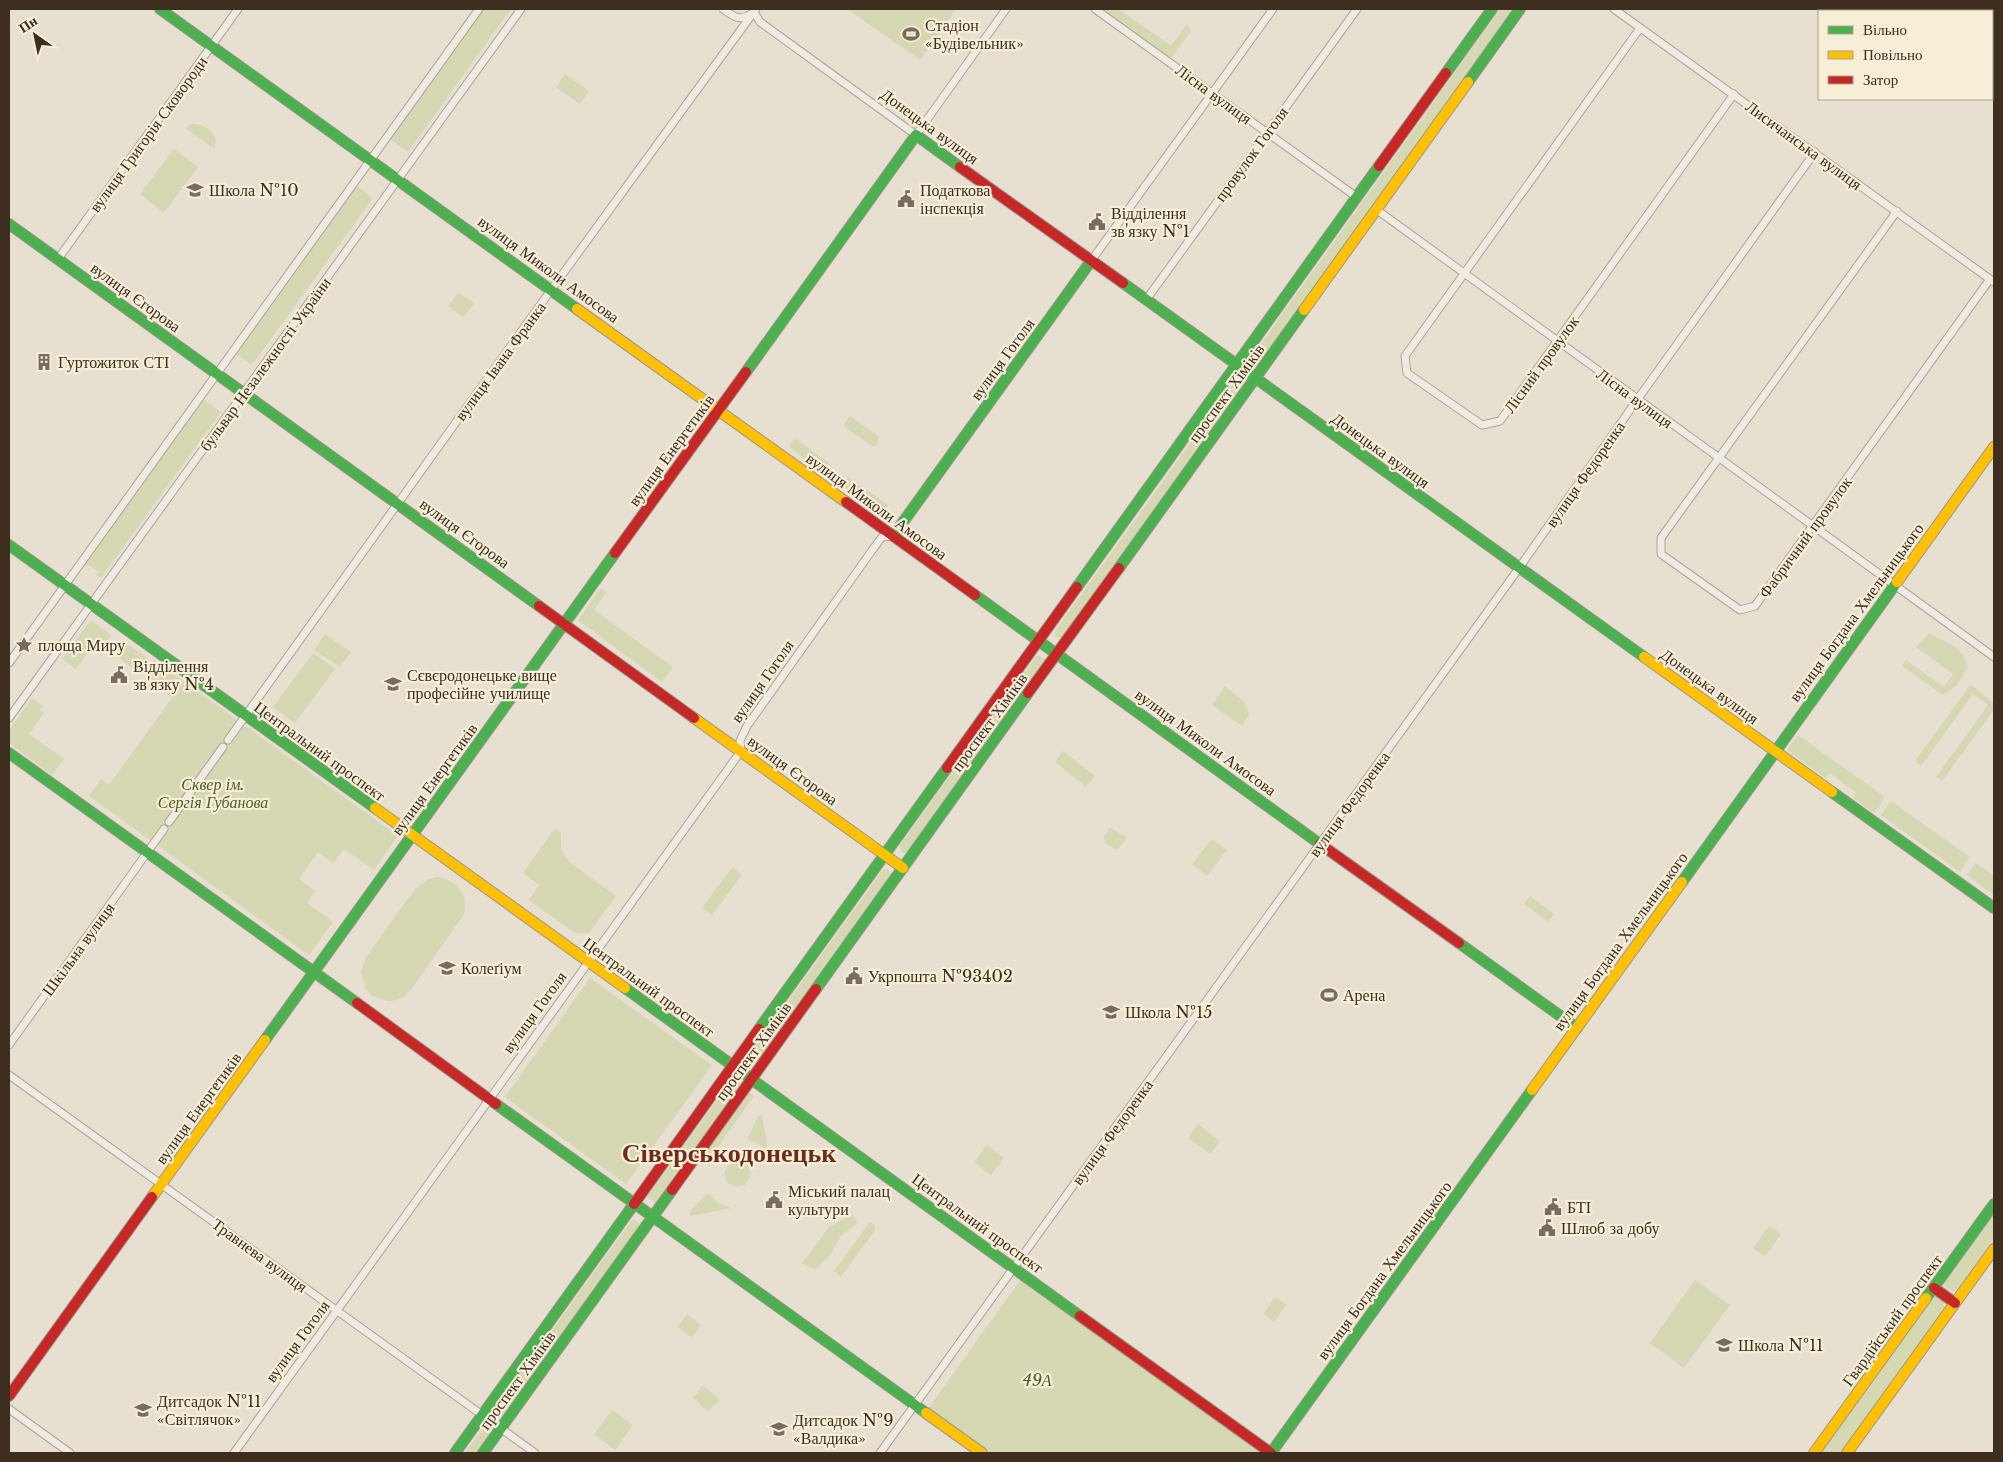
<svg xmlns="http://www.w3.org/2000/svg" width="2003" height="1462" font-family="'Libre Baskerville',serif">
  <style>
    .green { fill: #d6d7b3 }
    .lines { fill: none; stroke-linecap: round; stroke-linejoin: round }
    .street-casing { stroke: #ada599; stroke-width: 9 }
    .fast-casing { stroke: #9c958a; stroke-width: 12 }
    .slow-casing { stroke: #9c958a; stroke-width: 12 }
    .jam-casing { stroke: #9c958a; stroke-width: 12 }
    .street { stroke: #efebe3; stroke-width: 7 }
    .fast { stroke: #4caf50; stroke-width: 10 }
    .slow { stroke: #ffc107; stroke-width: 10 }
    .jam { stroke: #c62828; stroke-width: 10 }
    .labels { text-anchor: middle; dominant-baseline: central; stroke-width: 4.5; stroke-linejoin: round; paint-order: stroke }
    .poi-label { font-size: 16px; fill: #3d2e20; stroke: #f7eed8; text-anchor: start }
    .street-label { font-size: 16px; fill: #3d2e20; stroke: #f7eed8 }
    .park-label { font-size: 16px; font-style: italic; fill: #4d5a26; stroke: #f7eed8 }
    .town-label { font-size: 26px; font-weight: bold; fill: #6b2e1e; stroke: #f7eed8 }
  </style>
  <rect width="100%" height="100%" fill="#e7e0d1"/>
  <path class="green" d="M484,9h27l-103,143 -18,-13z
    M847,9h109l-36,51z
    M1102,9h17l52,37 16,-22 3,4v4l-18,25h-4z
    M1500,9h13l-253,355 -7,1 -2,-7z
    M565,74l24,17 -9,13 -24,-17z
    M191,124c12,-1 21,5 25,16l-2,9 -29,-21z
    M174,149l24,18 -34,46 -24,-19z
    M354,184l19,14 -121,167 -18,-13z
    M459,292l15,12 -11,13 -15,-11z
    M1238,380h4l2,7 -181,250 -7,1 -1,-7 180,-250z
    M201,398l20,14 -120,166 -5,-3 3,-3 -11,-8 -3,3 -4,-3z
    M850,416l28,20 1,7 -3,3h-4l-29,-20z
    M796,439l33,24 -6,8 -33,-23 1,-6z
    M848,477l40,28 -6,9 -40,-28z
    M601,588l5,4 -12,18 79,57 -11,15 -84,-62z
    M91,620l20,15 -13,18 -7,-5 -15,21 -14,-10z
    M1929,633c18,12 31,9 39,34l-11,18 -14,10 -41,-29 4,-6 38,27 9,-13 -37,-27z
    M325,634l26,18 -11,15 -26,-17z
    M126,643l23,16 -10,14 -23,-17z
    M313,653l22,16 -40,54 -22,-16z
    M1039,655l5,4v4l-136,188 -3,2 -4,-1 -1,-7 136,-188z
    M154,660l244,176 -24,34 -30,-21 -11,14 -15,-11 -19,27 16,12 -8,12 26,19 -24,33 -220,-159 12,-17 8,6 63,-87c-8,-7 -22,-14 -25,-26z
    M1971,684l23,20v6l-52,71 -6,-4 52,-72 -15,-11 -52,72 -6,-5z
    M1225,686l20,16 4,13 -7,11 -30,-21z
    M32,698l11,8 -3,4 4,3 -15,21 35,25 -12,16 -43,-32v-12z
    M1798,735l87,62 -9,14 -4,1 -19,-14 3,-5 -26,-20 -5,5 -38,-28z
    M1063,751l32,25 -9,11 -31,-25z
    M1891,801l79,56 -10,15 -79,-57z
    M1110,827l17,11 -10,12 -12,-7 -1,-6z
    M555,828l6,5v15l7,13 48,35 -27,37h-14l-46,-33 10,-15 -16,-12z
    M1212,839l15,11 -20,26 -15,-12z
    M1976,863l18,13v19l-27,-20z
    M732,867l10,8 -30,40 -10,-7z
    M885,869l4,1 1,7 -132,183 -7,1 -1,-7 132,-183z
    M437,877c21,3 31,17 27,37l-53,76 -6,6 -8,4 -9,1 -16,-5 -6,-7 -5,-16 5,-16 49,-68 14,-10z
    M1530,896l24,18 -6,8 -24,-18z
    M590,978l122,87 -86,119 -121,-87z
    M732,1079l7,2 1,4 -85,118 -8,-6z
    M748,1092l6,4 -44,62 -5,-4z
    M762,1115l7,41 -9,-11 -13,-6 11,-23z
    M1198,1124l22,17 -10,13 -22,-16z
    M987,1145l17,13 -13,17 -17,-13z
    M738,1160l10,5 3,10 -6,10 -8,2 -10,-4 -3,-11 6,-9z
    M708,1193l10,10 14,5 -42,8v-5z
    M1994,1212v26l-37,52 -4,2 -8,-5 -1,-5z
    M852,1215l5,6 -1,3 -16,13 -9,17 -16,16 -13,-7 27,-36z
    M633,1219l6,4v4l-135,187 -3,2 -4,-1 -1,-7 135,-187z
    M870,1222l5,3v5l-34,47 -7,-6z
    M1769,1226l12,8 -16,23 -12,-9z
    M1021,1279l242,174h-273l-62,-44z
    M1695,1280l35,25 -46,63 -34,-25z
    M1275,1297l11,8 -12,17 -11,-8z
    M1933,1297h5l5,3 2,7 -105,146h-19z
    M687,1314l14,11 -9,13 -15,-11z
    M703,1385l17,15 -13,11 -14,-13z
    M612,1410l21,15 -18,25 -21,-16z
    M485,1429l3,1 2,6 -12,17h-13l17,-23z"/>
  <g class="lines">
    <g class="street-casing">
      <path id="street" d="M723,9c10,7 16,13 28,5
        M1095,9l263,189
        M1614,9l380,273
        M754,12l6,10 156,113 90,-126
        M1640,28l-235,328 2,17 75,52 18,-4 234,-327
        M1377,210l617,447
        M1897,211l-236,327v16l79,56 15,-4 235,-327
        M58,259l180,-250
        M1091,261l182,-252
        M1146,300l211,-291
        M9,663l470,-654
        M9,718l512,-709
        M228,740l323,-450 205,-281
        M169,822l54,-75
        M9,1045l155,-216
        M9,1075l526,378
        M9,1409l61,44
        M234,1453l507,-702 -1,-10 7,-15 126,-177 9,-12 11,-1
        M880,1453l639,-885 118,-168 178,-248"/>
    </g>
    <g class="fast-casing">
      <path id="fast" d="M160,9l417,300
        M1446,73l46,-64
        M1468,82l52,-73
        M9,224l530,382
        M1123,283l521,374
        M746,372l170,-237 44,32
        M893,536l198,-275
        M9,545l366,263
        M1119,568l185,-258
        M1077,587l302,-421
        M975,595l345,249
        M9,753l348,250
        M1832,792l162,116
        M1682,882l215,-300
        M1459,943l118,85
        M625,988l455,328
        M816,989l212,-296
        M759,1029l188,-261
        M265,1040l350,-487
        M496,1104l430,309
        M1926,1298l68,-94
        M455,1453l179,-249
        M483,1453l189,-263
        M1271,1453l261,-363"/>
    </g>
    <g class="slow-casing">
      <path id="slow" d="M577,309l269,193
        M1304,310l164,-228
        M1897,582l97,-135
        M1644,657l188,135
        M694,718l209,150
        M375,808l250,180
        M1532,1090l150,-208
        M152,1197l113,-157
        M926,1413l56,40
        M1814,1453l112,-155
        M1847,1453l147,-204"/>
    </g>
    <g class="jam-casing">
      <path id="jam" d="M1379,166l67,-93
        M960,167l163,116
        M846,502l129,93
        M615,553l131,-181
        M539,606l155,112
        M1028,693l91,-125
        M947,768l130,-181
        M1320,844l139,99
        M357,1003l139,101
        M672,1190l144,-201
        M634,1204l125,-175
        M1934,1288l21,15
        M1080,1316l191,137
        M9,1396l143,-199"/>
    </g>
    <use href="#street" class="street"/>
    <use href="#fast" class="fast"/>
    <use href="#slow" class="slow"/>
    <use href="#jam" class="jam"/>
  </g>
  <defs>
    <g id="stadium-bare" transform="scale(1.35)"><path d="M0-5a6.5 5 0 1 0 0 10a6.5 5 0 1 0 0-10ZM-3.5-1.8h7v3.6h-7Z" fill="#786c5e" stroke="#f7eed8" stroke-width="2.5" paint-order="stroke"/></g>
    <g id="school-bare" transform="scale(1.35)"><path d="M0-5L7-2L0 1L-7-2ZM-4 1L0 2.5L4 1V4Q0 6-4 4Z" fill="#786c5e" stroke="#f7eed8" stroke-width="2.5" paint-order="stroke"/></g>
    <g id="civic-bare" transform="scale(1.35)"><path d="M-.6-6.5H3V-4.5H.6V-3L4-1V1h2V6H-6V1h2V-1L-.6-3ZM-1.2 2.5V6h2.4V2.5Z" fill="#786c5e" stroke="#f7eed8" stroke-width="2.5" paint-order="stroke"/></g>
    <g id="building-bare" transform="scale(1.35)"><path d="M-4-6H4V6H1V3H-1V6H-4ZM-2.5-4.3h1.7v1.8h-1.7ZM.8-4.3h1.7v1.8H.8ZM-2.5-1h1.7V.8h-1.7ZM.8-1h1.7V.8H.8Z" fill="#786c5e" stroke="#f7eed8" stroke-width="2.5" paint-order="stroke"/></g>
    <g id="sight-bare" transform="scale(1.35)"><path d="M0-6L1.8-2.2L6-1.7L2.9 1.2L3.7 5.4L0 3.3L-3.7 5.4L-2.9 1.2L-6-1.7L-1.8-2.2Z" fill="#786c5e" stroke="#f7eed8" stroke-width="2.5" paint-order="stroke"/></g>
    <g id="university-bare" transform="scale(1.35)"><path d="M0-5L7-2L0 1L-7-2ZM-4 1L0 2.5L4 1V4Q0 6-4 4Z" fill="#786c5e" stroke="#f7eed8" stroke-width="2.5" paint-order="stroke"/></g>
  </defs>
  <g fill-rule="evenodd">
    <use href="#stadium-bare" x="911" y="34"/>
    <use href="#school-bare" x="195" y="190"/>
    <use href="#civic-bare" x="906" y="199"/>
    <use href="#civic-bare" x="1097" y="222"/>
    <use href="#building-bare" x="44" y="362"/>
    <use href="#sight-bare" x="24" y="645"/>
    <use href="#civic-bare" x="119" y="675"/>
    <use href="#university-bare" x="393" y="684"/>
    <use href="#school-bare" x="447" y="968"/>
    <use href="#civic-bare" x="854" y="976"/>
    <use href="#stadium-bare" x="1329" y="995"/>
    <use href="#school-bare" x="1111" y="1012"/>
    <use href="#civic-bare" x="774" y="1200"/>
    <use href="#civic-bare" x="1553" y="1207"/>
    <use href="#civic-bare" x="1547" y="1228"/>
    <use href="#school-bare" x="1724" y="1345"/>
    <use href="#school-bare" x="143" y="1410"/>
    <use href="#school-bare" x="779" y="1429"/>
  </g>
  <g class="labels">
    <g class="poi-label">
      <text x="925" y="25">Стадіон<tspan x="925" dy="18">«Будівельник»</tspan></text>
      <text x="209" y="190">Школа №10</text>
      <text x="920" y="190">Податкова<tspan x="920" dy="18">інспекція</tspan></text>
      <text x="1111" y="213">Відділення<tspan x="1111" dy="18">зв'язку №1</tspan></text>
      <text x="58" y="362">Гуртожиток СТІ</text>
      <text x="38" y="645">площа Миру</text>
      <text x="133" y="666">Відділення<tspan x="133" dy="18">зв'язку №4</tspan></text>
      <text x="407" y="675">Сєвєродонецьке вище<tspan x="407" dy="18">професійне училище</tspan></text>
      <text x="461" y="968">Колеґіум</text>
      <text x="868" y="976">Укрпошта №93402</text>
      <text x="1343" y="995">Арена</text>
      <text x="1125" y="1012">Школа №15</text>
      <text x="788" y="1191">Міський палац<tspan x="788" dy="18">культури</tspan></text>
      <text x="1567" y="1207">БТІ</text>
      <text x="1561" y="1228">Шлюб за добу</text>
      <text x="1738" y="1345">Школа №11</text>
      <text x="157" y="1401">Дитсадок №11<tspan x="157" dy="18">«Світлячок»</tspan></text>
      <text x="793" y="1420">Дитсадок №9<tspan x="793" dy="18">«Валдика»</tspan></text>
    </g>
    <g class="street-label">
      <text transform="translate(1214 94) rotate(36)">Лісна вулиця</text>
      <text transform="translate(930 126) rotate(36)">Донецька вулиця</text>
      <text transform="translate(148 134) rotate(-54)">вулиця Григорія Сковороди</text>
      <text transform="translate(1804 145) rotate(36)">Лисичанська вулиця</text>
      <text transform="translate(1251 154) rotate(-54)">провулок Гоголя</text>
      <text transform="translate(549 269) rotate(36)">вулиця Миколи Амосова</text>
      <text transform="translate(136 297) rotate(36)">вулиця Єгорова</text>
      <text transform="translate(1002 359) rotate(-54)">вулиця Гоголя</text>
      <text transform="translate(500 361) rotate(-54)">вулиця Івана Франка</text>
      <text transform="translate(265 364) rotate(-54)">бульвар Незалежності України</text>
      <text transform="translate(1541 364) rotate(-54)">Лісний провулок</text>
      <text transform="translate(1226 393) rotate(-54)">проспект Хіміків</text>
      <text transform="translate(1635 398) rotate(36)">Лісна вулиця</text>
      <text transform="translate(671 450) rotate(-54)">вулиця Енергетиків</text>
      <text transform="translate(1381 450) rotate(36)">Донецька вулиця</text>
      <text transform="translate(1585 474) rotate(-55)">вулиця Федоренка</text>
      <text transform="translate(877 506) rotate(36)">вулиця Миколи Амосова</text>
      <text transform="translate(465 533) rotate(36)">вулиця Єгорова</text>
      <text transform="translate(1805 537) rotate(-54)">Фабричний провулок</text>
      <text transform="translate(1856 612) rotate(-54)">вулиця Богдана Хмельницького</text>
      <text transform="translate(762 681) rotate(-55)">вулиця Гоголя</text>
      <text transform="translate(1710 686) rotate(36)">Донецька вулиця</text>
      <text transform="translate(989 722) rotate(-54)">проспект Хіміків</text>
      <text transform="translate(1206 742) rotate(36)">вулиця Миколи Амосова</text>
      <text transform="translate(320 751) rotate(36)">Центральний проспект</text>
      <text transform="translate(793 770) rotate(36)">вулиця Єгорова</text>
      <text transform="translate(434 779) rotate(-54)">вулиця Енергетиків</text>
      <text transform="translate(1349 804) rotate(-54)">вулиця Федоренка</text>
      <text transform="translate(1620 941) rotate(-54)">вулиця Богдана Хмельницького</text>
      <text transform="translate(78 949) rotate(-54)">Шкільна вулиця</text>
      <text transform="translate(649 987) rotate(36)">Центральний проспект</text>
      <text transform="translate(534 1012) rotate(-54)">вулиця Гоголя</text>
      <text transform="translate(753 1051) rotate(-54)">проспект Хіміків</text>
      <text transform="translate(198 1108) rotate(-54)">вулиця Енергетиків</text>
      <text transform="translate(1112 1132) rotate(-54)">вулиця Федоренка</text>
      <text transform="translate(978 1223) rotate(36)">Центральний проспект</text>
      <text transform="translate(260 1255) rotate(36)">Травнева вулиця</text>
      <text transform="translate(1384 1270) rotate(-54)">вулиця Богдана Хмельницького</text>
      <text transform="translate(1892 1320) rotate(-54)">Гвардійський проспект</text>
      <text transform="translate(297 1341) rotate(-54)">вулиця Гоголя</text>
      <text transform="translate(517 1380) rotate(-54)">проспект Хіміків</text>
    </g>
    <g class="park-label">
      <text x="213" y="784">Сквер ім.<tspan x="213" dy="18">Сергія Губанова</tspan></text>
      <text x="1037" y="1380">49А</text>
    </g>
    <g class="town-label">
      <text x="729" y="1153">Сіверськодонецьк</text>
    </g>
  </g>
  <rect width="2003" height="1462" fill="none" stroke="#3d2e20" stroke-width="20"/>
  <rect x="1818" y="10" width="175" height="90" fill="#f7eed8" stroke="#ada18e"/>
  <rect x="1828" y="26" width="25" height="8" fill="#4caf50" stroke="#ada18e"/>
  <text x="1863" y="35" font-size="15" fill="#3d2e20">Вільно</text>
  <rect x="1828" y="51" width="25" height="8" fill="#ffc107" stroke="#ada18e"/>
  <text x="1863" y="60" font-size="15" fill="#3d2e20">Повільно</text>
  <rect x="1828" y="76" width="25" height="8" fill="#c62828" stroke="#ada18e"/>
  <text x="1863" y="85" font-size="15" fill="#3d2e20">Затор</text>
  <g transform="translate(35 35) rotate(327)" stroke="#f7eed8" stroke-width="4" paint-order="stroke">
  <path d="M0-4L9 19L0 12L-9 19Z" fill="#3d2e20"/>
  <text y="-8" font-size="14" font-weight="bold" text-anchor="middle" fill="#3d2e20">Пн</text>
  </g>
</svg>
